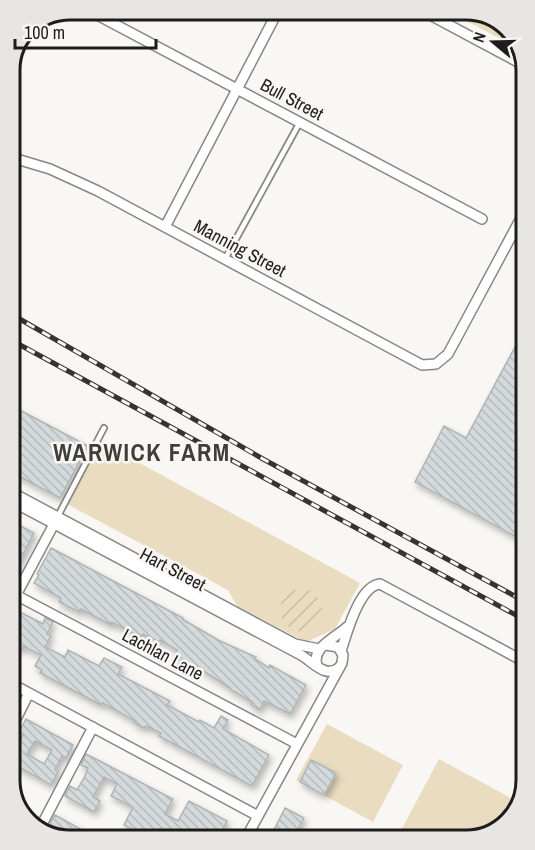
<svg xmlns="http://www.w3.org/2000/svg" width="535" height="850" font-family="'Archivo Narrow',sans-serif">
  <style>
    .park { fill: #e9dcc1 }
    .garden { fill: url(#garden-furrows) }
    .building { fill: url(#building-back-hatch); stroke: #afb4b6; stroke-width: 1.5; fill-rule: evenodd; filter: url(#shadow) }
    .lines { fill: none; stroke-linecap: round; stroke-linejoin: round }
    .lane-casing { stroke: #898783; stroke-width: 8 }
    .street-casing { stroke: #898783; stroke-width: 12 }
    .lane { stroke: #fff; stroke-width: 4.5 }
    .street { stroke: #fff; stroke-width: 9 }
    .rail-casing { stroke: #353432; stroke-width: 5 }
    .rail { stroke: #f9f7f3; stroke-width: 3; stroke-dasharray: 9; stroke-linecap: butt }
    .labels { text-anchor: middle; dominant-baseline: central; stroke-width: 5; stroke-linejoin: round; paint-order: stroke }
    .street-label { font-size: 18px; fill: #1e1d1b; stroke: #f9f7f3 }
    .district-label { font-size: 24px; font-weight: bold; letter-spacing: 1.5px; fill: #403e3b; stroke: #f9f7f3 }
    .rim { fill: none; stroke: #1e1d1b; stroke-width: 3 }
  </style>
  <defs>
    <pattern id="garden-furrows" width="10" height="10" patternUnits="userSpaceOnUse" patternTransform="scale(1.5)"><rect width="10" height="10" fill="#e9dcc1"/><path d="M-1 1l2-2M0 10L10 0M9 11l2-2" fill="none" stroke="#c7bca5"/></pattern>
    <pattern id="building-back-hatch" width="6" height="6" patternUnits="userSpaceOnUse" patternTransform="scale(1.5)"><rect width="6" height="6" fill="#d4dadb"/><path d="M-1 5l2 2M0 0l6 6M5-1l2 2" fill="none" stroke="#b6bbbb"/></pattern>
    <filter id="shadow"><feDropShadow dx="2.5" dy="4" stdDeviation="3" flood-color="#0004"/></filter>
  </defs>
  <rect width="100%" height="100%" fill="#f9f7f3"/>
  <path class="park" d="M443,9h27l30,10 20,23v7z
    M101,442l259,141 -25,46 -27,12 -8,-2 -63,-33 -9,-16 -161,-86z
    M327,724l76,41 -30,57 -77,-42z
    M439,759l81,44 -4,11 -23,21 -95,1z"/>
  <path class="garden" d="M280 610a21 21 0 1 1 42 0a21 21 0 1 1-42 0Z"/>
  <path class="building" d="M522,334l1,123 1,84 -109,-59 29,-56 22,12z
    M12,406l76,40 -28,52 -47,-25z
    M13,522l21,11 -21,41z
    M51,548l132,70 -1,1 36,21 38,17 -1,2 14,9 1,-3 36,20 -16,29 -26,-13 -4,9 -9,-5 1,-3 -22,-13v-1l-28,-18 -14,-6 -1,1 -11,-6 -2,-2 3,-7 -17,-10 -1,2 -16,-8 -2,4 -29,-16 -1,3 -30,-16 -2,3 -20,-10 2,-4 -27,-15 5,-8 -2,-1z
    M18,611l25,13 2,-6 8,4 -6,12 4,2 -6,11 20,10 3,-7 31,16 5,-8 18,9 -4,7 52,27 -3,4 32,17 1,-2 14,8 7,-12 7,4 -5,9 46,26 -17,31 -93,-50 2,-3 -15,-7 -2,2 -10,-5 1,-2 -32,-18 -2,2 -61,-32 2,-3 -7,-4 6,-11 -18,-9 -2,4 -7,-4v-14l5,-8 -5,-3v-2z
    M26,719l47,26 -7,13 -4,-2 -7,14 3,2 -7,13 -36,-20v-13l8,-17 -4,-3zM35,741l17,9 -8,14 -17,-10z
    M86,754l87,45 -8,15 13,7 11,-20 38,20 -9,18 -71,1 -6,-4 1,-1 -18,-10 9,-18 -22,-11 6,-12 -13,-7 -11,20 7,4 -6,11 -29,-16 5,-10 7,4 8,-14 3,-8 -7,-3z
    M311,760l25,13 -12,22 -24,-13z
    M285,808l19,10 -9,17 -5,-2 -2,5h-18z
    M55,815l29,16 -4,9 -9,-4 -2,5 -16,-4 5,-9 -8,-4z"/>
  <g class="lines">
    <g class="lane-casing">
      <path id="lane" d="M225,259l75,-137
        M58,516l46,-88"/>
    </g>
    <g class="street-casing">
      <path id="street" d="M86,9l396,210
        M419,9l101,54
        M10,157l40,12 48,22 324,174 14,-1 12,-10 73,-136
        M165,227l114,-218
        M13,493l282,151 24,5
        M13,502l288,153c13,8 25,24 39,12
        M14,594l283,150
        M14,599l40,-75
        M341,651c6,-18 18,-65 39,-67l145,78
        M317,665c-6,-17 18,-27 30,-38
        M14,685l244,131
        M15,721l14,-28
        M38,832l55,-105
        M246,838l96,-175 1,-8 -5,-8 -12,-2"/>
    </g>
    <use href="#lane" class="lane"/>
    <use href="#street" class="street"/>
    <g class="rail-casing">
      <path id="rail" d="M11,314l252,145 261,142
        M11,340l514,280"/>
    </g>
    <use href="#rail" class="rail"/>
  </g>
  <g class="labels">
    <g class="street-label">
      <text transform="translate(292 99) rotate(28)">Bull Street</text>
      <text transform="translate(240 248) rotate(28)">Manning Street</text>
      <text transform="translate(173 569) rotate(28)">Hart Street</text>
      <text transform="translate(163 654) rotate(28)">Lachlan Lane</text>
    </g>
    <g class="district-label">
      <text x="142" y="452">WARWICK FARM</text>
    </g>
  </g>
  <path d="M0 0H535V850H0ZM70 20H466A50 50 0 0 1 516 70V780A50 50 0 0 1 466 830H70A50 50 0 0 1 20 780V70A50 50 0 0 1 70 20Z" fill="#e7e6e2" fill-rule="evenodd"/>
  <path class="rim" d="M70 20H466A50 50 0 0 1 516 70V780A50 50 0 0 1 466 830H70A50 50 0 0 1 20 780V70A50 50 0 0 1 70 20Z"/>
  <g transform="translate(493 42) rotate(289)" stroke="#f9f7f3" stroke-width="4.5" paint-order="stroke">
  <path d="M0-4.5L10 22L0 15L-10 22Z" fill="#1e1d1b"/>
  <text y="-9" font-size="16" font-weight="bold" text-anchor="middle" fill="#1e1d1b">N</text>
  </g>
  <path d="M15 39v9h141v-9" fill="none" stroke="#1e1d1b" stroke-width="3"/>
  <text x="24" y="39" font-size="18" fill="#1e1d1b" stroke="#f9f7f3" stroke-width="4.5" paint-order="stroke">100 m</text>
</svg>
